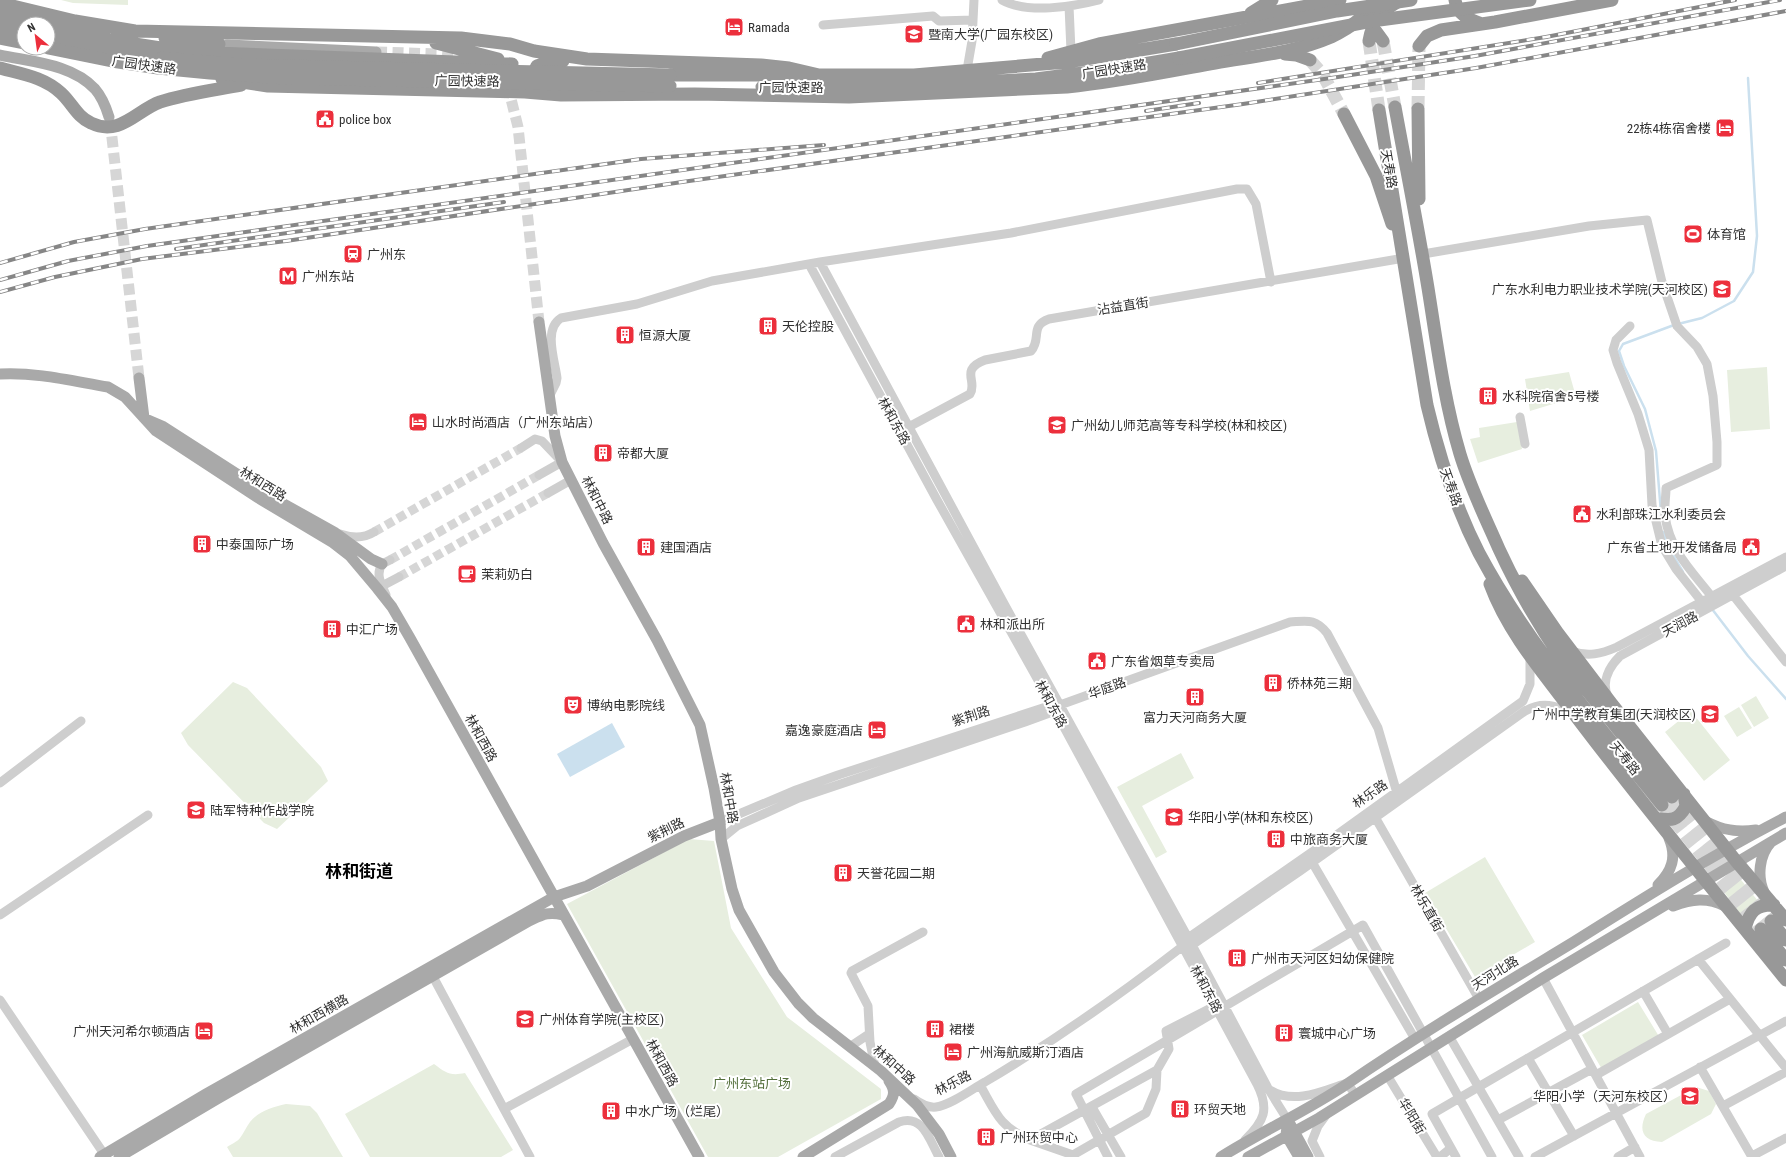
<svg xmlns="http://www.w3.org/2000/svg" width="1786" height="1157" font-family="'Roboto Condensed','Noto Sans SC',sans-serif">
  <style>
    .green { fill: #e7eedf }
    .water { fill: #cbe0ee }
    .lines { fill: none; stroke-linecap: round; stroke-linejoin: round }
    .stream { stroke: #cbe0ee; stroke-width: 2.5 }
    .minor-tunnel { stroke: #d6d6d6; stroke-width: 9; stroke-dasharray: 9 4.5; stroke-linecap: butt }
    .major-tunnel { stroke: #d6d6d6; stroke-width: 11; stroke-dasharray: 11 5.5; stroke-linecap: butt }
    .highway-tunnel { stroke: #d6d6d6; stroke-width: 13; stroke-dasharray: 13 6; stroke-linecap: butt }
    .minor { stroke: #cecece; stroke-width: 9 }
    .major { stroke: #a9a9a9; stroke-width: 11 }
    .highway { stroke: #989898; stroke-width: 13 }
    .rail-casing { stroke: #868686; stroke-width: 4 }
    .rail { stroke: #fff; stroke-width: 2.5; stroke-dasharray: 8; stroke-linecap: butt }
    .highway-bridge { stroke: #989898; stroke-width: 13 }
    .labels { text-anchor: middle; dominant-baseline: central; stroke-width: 4; stroke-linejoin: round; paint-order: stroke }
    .poi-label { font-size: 13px; fill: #313131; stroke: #fff; text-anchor: start }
    .street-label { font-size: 13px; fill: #313131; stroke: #fff }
    .park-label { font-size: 13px; fill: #546f3c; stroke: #fff }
    .district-label { font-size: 17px; font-weight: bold; fill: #000; stroke: #fff }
  </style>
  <rect width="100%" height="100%" fill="#fff"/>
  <path class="green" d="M61,0h67v5l-55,-2z
    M1767,367l3,62 -39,3 -4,-62z
    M1569,372l7,25 -46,14 -5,-32z
    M1517,422l5,27 -44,14 -8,-24 10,-2 -1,-9z
    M233,682l14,6 74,79 7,14 -51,48 -13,-6 -76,-78 -7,-12z
    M1756,696l13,22 -15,9 -13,-22z
    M1739,707l13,21 -15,9 -13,-21z
    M1691,711l39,49 -26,21 -39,-49z
    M1181,753l13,25 -52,28 25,46 -11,6 -39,-71z
    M689,839l25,2 17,87 56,89 94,72v10l-103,58h-70l-141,-253z
    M1485,857l50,85 -60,35 -50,-84z
    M1733,876h5l20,25 -8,5 -8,10 -21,-28 1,-4z
    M1638,1002l22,36 -57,33 -21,-36z
    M434,1064c12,9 16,12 31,9l48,77 -12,7h-131l-25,-43z
    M1696,1087l13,4 7,13 -5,10 -49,28c-19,-1 -24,-11 -16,-28z
    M286,1104l24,2 7,7 26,44h-110l-6,-10c4,-3 10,-5 13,-9 4,-5 6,-11 10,-16 9,-11 22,-15 36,-18z"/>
  <path class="water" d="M612,723l13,24 -55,30 -13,-23z"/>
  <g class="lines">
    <path class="stream" d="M1678,324l24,-6 32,-17 19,-29 4,-36 -9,-158
      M1661,513l-5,-62 -11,-42 -21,-43 -5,-15 4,-7 51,-19
      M1664,532l3,13 16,27
      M1712,609l36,47 38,43"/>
    <path class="minor-tunnel" d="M374,532l147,-84
      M390,560l149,-85
      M399,577l149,-84"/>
    <path class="major-tunnel" d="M376,52l64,2 18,3
      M504,86l7,13 7,28 21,195
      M110,120l29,258"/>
    <path class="highway-tunnel" d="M1369,41l10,69
      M1383,41l12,66
      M1310,60l13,15 21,39
      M1418,109l1,-63
      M1672,797l99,124
      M1662,805l99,124"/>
    <path class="minor" d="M1002,0c25,14 70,7 97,0
      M1069,6l2,45
      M823,25l110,-9 6,5 34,-1
      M967,70l5,-29 2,-41
      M1423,254l166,-28 58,-6 15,62 15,44 20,21 10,17 6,32 4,46v23l-51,23c0,9 -2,19 -1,28 5,35 26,54 47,81
      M820,262l182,338 190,345 77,145 18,29
      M809,264l128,236 115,205 205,379c13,26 7,37 -12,56
      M1630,326l-14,14 -3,10 4,13 21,51 11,36 3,55 10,41 14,23 26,33
      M550,395l6,-12 1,-5c-2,-17 -14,-49 4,-60l76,-14 75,-23 108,-19 191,-29 226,-44h10l9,15 15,78
      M1520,417l5,27
      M903,430l67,-36c8,-13 -11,-24 15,-34l46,-9c11,-12 -2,-25 18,-32l355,-61
      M521,448l14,-9 7,2 20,21 -23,13
      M548,493l23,-13
      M340,534c12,4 23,5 34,-2
      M382,586l17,-9
      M386,595c-4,-10 -11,-20 -4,-31l8,-4
      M1733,595l53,67
      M1571,651c17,6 30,3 46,-4l169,-90
      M1608,697c-7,-15 1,-30 12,-41l166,-90
      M0,783l81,-62
      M1375,817l104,182
      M720,822l76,-32 42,-15 214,-70h8l230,-83c17,-1 25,-4 37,11l51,95 21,72
      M721,839l16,-13 62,-28 226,-76 30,-11 4,-5
      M1312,862l103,177
      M0,915l148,-100
      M1187,945h5l108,-74 225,-160c17,-10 31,-6 47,3
      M1698,959l88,109
      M430,971l74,138
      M1543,978l97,179
      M1643,991l25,43
      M0,1000l104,154
      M1449,1036l70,121
      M851,1046l18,-12
      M1528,1058l46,78
      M875,1067l-5,-25 -2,-36 -17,-33 1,-2 71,-39
      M1700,1067l52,90
      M1387,1075l50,82
      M1596,1075l134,-76
      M980,1085c16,28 19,41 50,55l127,-70 12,-21 -3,-18 43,-22
      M1270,1090c24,15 53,1 77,-7l8,11
      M914,1099c7,5 14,9 22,8 15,-2 36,-18 49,-25 69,-41 135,-87 198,-136l5,-8 150,-104 185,-133 7,-17v-27
      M1723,1106l63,-34
      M1092,1107l29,50
      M1498,1120l94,-51
      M1030,1140l43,15 73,-42 10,-24 1,-19
      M1752,1156l34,-18
      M530,1157l-26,-48 129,-70
      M835,1157l64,-35c24,-8 30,17 40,35
      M1108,1157l-32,-63 287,-169 129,232
      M1320,1157l-8,-16 6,-15 8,-11
      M1440,1157l11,-9
      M1456,1157l-24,-43 294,-171
      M1535,1157l251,-136
      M1618,1157l17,-10"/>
    <path class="major" d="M227,45l149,7
      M0,55c32,7 72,9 95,34 7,8 11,18 14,28
      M539,322l16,114 7,26 41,81 54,97 43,85 14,63 6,34 1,17 11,50 7,21 35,62 24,31 15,15 68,53 36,34 22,29 12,23
      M0,374c36,-2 72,7 108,13l17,10 31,34 104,68 72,43 18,14 27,32 15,19 18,31 289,519
      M139,378l5,40
      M148,420l14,6 120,77 52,29 37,27 11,5
      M1705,821c17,9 32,12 51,9
      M1658,885c14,-14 19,-28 11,-47
      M1764,892c-7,-15 -5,-37 7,-50
      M1673,906c19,-7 34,-9 52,0
      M1290,1124l18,33
      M1287,1127l-1,8 13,22
      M100,1157l106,-63 348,-197 33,-11 97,-50 36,-14
      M119,1157l98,-58 312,-178c13,-6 19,-10 34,-6
      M803,1157l86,-53c6,-9 6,-14 0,-23
      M1221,1157c41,-26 86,-46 126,-73 73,-50 149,-95 225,-141 70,-44 140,-88 214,-126
      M1248,1157l71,-39 224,-140 243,-145"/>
    <path class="highway" d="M1455,0c2,14 14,20 27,24
      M0,3l75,18 60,10 326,7 49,6 24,7 53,8 174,6 28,3 30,7
      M1251,13l21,-13
      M0,15l41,9
      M1364,15l19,26
      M48,25l61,15 58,9 49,4 296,11
      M0,27l24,5
      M48,37l51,11 63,10
      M0,38l24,5
      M165,38l54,6
      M1369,41c4,-22 10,-28 30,-40
      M436,43l62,16
      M1419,46l8,-10 14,-6 54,-8 117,-22
      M1285,54l11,1 14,5
      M1048,58l51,-14 241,-44
      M0,68c22,6 44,9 61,25 11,10 16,24 30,30 29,14 46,-13 69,-21 25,-8 55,-12 81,-17
      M670,75h244l153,-13 109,-18
      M222,79l46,7 257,6 36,3 134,-1 154,3 218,-10c50,-5 99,-15 148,-24 39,-7 79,-10 116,-26 17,-8 35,-20 43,-37
      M538,79l-4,-7 3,-6 9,-3 17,-2
      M762,87h116l158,-8 78,-10 65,-11
      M1395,107c11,60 23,120 33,181 9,56 16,112 32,166 10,33 25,63 39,95 18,39 38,74 63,110l110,138
      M1418,109l1,90
      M1379,110l48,295c12,51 28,101 52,148 49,92 118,170 183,252
      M1344,114l32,62 16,48
      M1522,581l35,51 54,71 125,158 50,59
      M1490,584c18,49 54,90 85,131 68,90 140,177 211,265
      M1656,818c15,3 22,3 30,-12l-2,-12
      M1771,921l15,19
      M1745,929c4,-17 11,-25 29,-24
      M1761,929l25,31"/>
    <g class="rail-casing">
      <path id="rail" d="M1258,83l288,-46 189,-37
        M1146,111l53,-8
        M176,249l328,-47
        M0,263l74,-21 71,-13 496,-70 183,-14
        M0,280l68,-19 79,-15 1191,-169 137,-21 305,-56
        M0,292l55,-15 87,-18 144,-18 396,-59 561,-78 233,-36 310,-57"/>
    </g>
    <use href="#rail" class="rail"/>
    <path class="highway-bridge" d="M1176,44l161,-33 74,-11
      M48,48l64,13 46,7 52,5 75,5 385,8
      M162,58l80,7 428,10
      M1179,58l193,-37 158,-21"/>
  </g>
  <defs>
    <g id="hotel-square" transform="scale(1)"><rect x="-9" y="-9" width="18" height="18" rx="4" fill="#ec2f3c" stroke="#fff"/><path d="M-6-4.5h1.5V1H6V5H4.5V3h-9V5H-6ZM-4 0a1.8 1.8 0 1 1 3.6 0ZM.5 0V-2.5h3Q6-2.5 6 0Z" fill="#fff"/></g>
    <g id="university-square" transform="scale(1)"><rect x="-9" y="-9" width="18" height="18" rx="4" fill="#ec2f3c" stroke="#fff"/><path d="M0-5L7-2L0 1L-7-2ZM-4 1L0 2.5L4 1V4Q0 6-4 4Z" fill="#fff"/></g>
    <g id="civic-square" transform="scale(1)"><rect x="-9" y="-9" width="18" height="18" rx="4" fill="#ec2f3c" stroke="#fff"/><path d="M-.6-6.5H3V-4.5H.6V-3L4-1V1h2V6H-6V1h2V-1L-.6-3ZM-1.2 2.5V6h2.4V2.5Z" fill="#fff"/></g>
    <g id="stadium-square" transform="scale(1)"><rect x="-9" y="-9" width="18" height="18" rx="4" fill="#ec2f3c" stroke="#fff"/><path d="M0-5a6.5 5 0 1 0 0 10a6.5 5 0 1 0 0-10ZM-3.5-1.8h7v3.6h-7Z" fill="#fff"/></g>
    <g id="station-square" transform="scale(1)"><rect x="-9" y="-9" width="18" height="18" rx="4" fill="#ec2f3c" stroke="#fff"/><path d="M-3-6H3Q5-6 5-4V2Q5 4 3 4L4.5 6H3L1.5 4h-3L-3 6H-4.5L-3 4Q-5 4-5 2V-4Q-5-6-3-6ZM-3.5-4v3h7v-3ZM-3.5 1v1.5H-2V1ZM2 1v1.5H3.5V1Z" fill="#fff"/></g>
    <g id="metro-square" transform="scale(1)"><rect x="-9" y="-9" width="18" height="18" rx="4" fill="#ec2f3c" stroke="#fff"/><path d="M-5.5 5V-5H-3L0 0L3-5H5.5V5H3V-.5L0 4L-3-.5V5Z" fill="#fff"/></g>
    <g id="building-square" transform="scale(1)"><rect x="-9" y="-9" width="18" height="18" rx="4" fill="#ec2f3c" stroke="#fff"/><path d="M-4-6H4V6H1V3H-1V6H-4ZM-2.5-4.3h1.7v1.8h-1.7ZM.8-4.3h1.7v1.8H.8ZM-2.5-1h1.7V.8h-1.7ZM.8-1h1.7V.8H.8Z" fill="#fff"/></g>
    <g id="school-square" transform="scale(1)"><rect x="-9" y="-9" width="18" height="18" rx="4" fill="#ec2f3c" stroke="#fff"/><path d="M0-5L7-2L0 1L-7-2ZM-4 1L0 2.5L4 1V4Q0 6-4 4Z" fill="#fff"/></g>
    <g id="cafe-square" transform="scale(1)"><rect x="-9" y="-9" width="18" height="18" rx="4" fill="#ec2f3c" stroke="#fff"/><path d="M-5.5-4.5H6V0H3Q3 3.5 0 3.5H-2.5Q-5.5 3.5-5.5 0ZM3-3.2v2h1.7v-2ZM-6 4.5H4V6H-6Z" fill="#fff"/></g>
    <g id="theatre-square" transform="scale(1)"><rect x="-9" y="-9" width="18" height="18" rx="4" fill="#ec2f3c" stroke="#fff"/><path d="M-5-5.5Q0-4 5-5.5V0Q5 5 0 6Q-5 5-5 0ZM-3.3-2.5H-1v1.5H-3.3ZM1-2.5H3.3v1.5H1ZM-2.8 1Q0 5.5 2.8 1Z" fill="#fff"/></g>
  </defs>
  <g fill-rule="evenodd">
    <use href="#hotel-square" x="734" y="27"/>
    <use href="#university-square" x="914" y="34"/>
    <use href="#civic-square" x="325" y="119"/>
    <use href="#hotel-square" x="1725" y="128"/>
    <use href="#stadium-square" x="1693" y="234"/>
    <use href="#station-square" x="353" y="254"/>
    <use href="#metro-square" x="288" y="276"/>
    <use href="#university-square" x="1722" y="289"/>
    <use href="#building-square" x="768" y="326"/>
    <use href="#building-square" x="625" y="335"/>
    <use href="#building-square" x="1488" y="396"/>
    <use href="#hotel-square" x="418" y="422"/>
    <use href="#school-square" x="1057" y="425"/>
    <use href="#building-square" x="603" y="453"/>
    <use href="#civic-square" x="1582" y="514"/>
    <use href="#building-square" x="202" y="544"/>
    <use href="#building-square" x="646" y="547"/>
    <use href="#civic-square" x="1751" y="547"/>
    <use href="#cafe-square" x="467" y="574"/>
    <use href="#civic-square" x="966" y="624"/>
    <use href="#building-square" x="332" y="629"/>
    <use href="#civic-square" x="1097" y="661"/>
    <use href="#building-square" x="1273" y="683"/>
    <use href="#building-square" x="1195" y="697"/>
    <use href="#theatre-square" x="573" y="705"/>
    <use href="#school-square" x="1710" y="714"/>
    <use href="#hotel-square" x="877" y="730"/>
    <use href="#university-square" x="196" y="810"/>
    <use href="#school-square" x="1174" y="817"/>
    <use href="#building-square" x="1276" y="839"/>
    <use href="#building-square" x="843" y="873"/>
    <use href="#building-square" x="1237" y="958"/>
    <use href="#university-square" x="525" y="1019"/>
    <use href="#building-square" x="935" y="1029"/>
    <use href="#hotel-square" x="204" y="1031"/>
    <use href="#building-square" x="1284" y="1033"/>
    <use href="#hotel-square" x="953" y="1052"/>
    <use href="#school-square" x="1690" y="1096"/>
    <use href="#building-square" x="1180" y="1109"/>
    <use href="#building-square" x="611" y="1111"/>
    <use href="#building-square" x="986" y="1137"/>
  </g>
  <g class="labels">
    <g class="poi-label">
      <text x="748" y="27">Ramada</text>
      <text x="928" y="34">暨南大学(广园东校区)</text>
      <text x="339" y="119">police box</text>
      <text x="1711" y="128" text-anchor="end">22栋4栋宿舍楼</text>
      <text x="1707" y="234">体育馆</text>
      <text x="367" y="254">广州东</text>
      <text x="302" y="276">广州东站</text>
      <text x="1708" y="289" text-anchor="end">广东水利电力职业技术学院(天河校区)</text>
      <text x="782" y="326">天伦控股</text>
      <text x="639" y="335">恒源大厦</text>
      <text x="1502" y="396">水科院宿舍5号楼</text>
      <text x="432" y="422">山水时尚酒店（广州东站店）</text>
      <text x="1071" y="425">广州幼儿师范高等专科学校(林和校区)</text>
      <text x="617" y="453">帝都大厦</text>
      <text x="1596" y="514">水利部珠江水利委员会</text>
      <text x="216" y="544">中泰国际广场</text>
      <text x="660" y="547">建国酒店</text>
      <text x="1737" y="547" text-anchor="end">广东省土地开发储备局</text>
      <text x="481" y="574">茉莉奶白</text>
      <text x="980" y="624">林和派出所</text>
      <text x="346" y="629">中汇广场</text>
      <text x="1111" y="661">广东省烟草专卖局</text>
      <text x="1287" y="683">侨林苑三期</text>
      <text x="587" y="705">博纳电影院线</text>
      <text x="1696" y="714" text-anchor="end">广州中学教育集团(天润校区)</text>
      <text x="1195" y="717" text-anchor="middle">富力天河商务大厦</text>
      <text x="863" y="730" text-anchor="end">嘉逸豪庭酒店</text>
      <text x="210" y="810">陆军特种作战学院</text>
      <text x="1188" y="817">华阳小学(林和东校区)</text>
      <text x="1290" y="839">中旅商务大厦</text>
      <text x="857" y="873">天誉花园二期</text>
      <text x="1251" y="958">广州市天河区妇幼保健院</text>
      <text x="539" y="1019">广州体育学院(主校区)</text>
      <text x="949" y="1029">裙楼</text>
      <text x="190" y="1031" text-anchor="end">广州天河希尔顿酒店</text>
      <text x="1298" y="1033">寰城中心广场</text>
      <text x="967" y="1052">广州海航威斯汀酒店</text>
      <text x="1676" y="1096" text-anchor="end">华阳小学（天河东校区）</text>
      <text x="1194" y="1109">环贸天地</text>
      <text x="625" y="1111">中水广场（烂尾）</text>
      <text x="1000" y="1137">广州环贸中心</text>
    </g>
    <g class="street-label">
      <text transform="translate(144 65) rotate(8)">广园快速路</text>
      <text transform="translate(1114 69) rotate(-9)">广园快速路</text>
      <text transform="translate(467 81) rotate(1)">广园快速路</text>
      <text x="791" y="87">广园快速路</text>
      <text transform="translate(1389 169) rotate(80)">天寿路</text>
      <text transform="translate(1123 306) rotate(-9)">沾益直街</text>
      <text transform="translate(894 421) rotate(61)">林和东路</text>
      <text transform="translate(263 484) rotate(32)">林和西路</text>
      <text transform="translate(1451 487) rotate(70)">天寿路</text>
      <text transform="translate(597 500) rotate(63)">林和中路</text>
      <text transform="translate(1680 624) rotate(-28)">天润路</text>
      <text transform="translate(1107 688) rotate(-20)">华庭路</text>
      <text transform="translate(1051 704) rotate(61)">林和东路</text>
      <text transform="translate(971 716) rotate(-18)">紫荆路</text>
      <text transform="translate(481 738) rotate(61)">林和西路</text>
      <text transform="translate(1625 758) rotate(51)">天寿路</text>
      <text transform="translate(1370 794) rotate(-35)">林乐路</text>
      <text transform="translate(729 798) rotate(80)">林和中路</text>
      <text transform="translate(666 830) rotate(-26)">紫荆路</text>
      <text transform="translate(1427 908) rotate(60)">林乐直街</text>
      <text transform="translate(1495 973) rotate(-32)">天河北路</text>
      <text transform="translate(1206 989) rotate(62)">林和东路</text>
      <text transform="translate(319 1014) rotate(-30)">林和西横路</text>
      <text transform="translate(662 1063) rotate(61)">林和西路</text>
      <text transform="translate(894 1065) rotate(42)">林和中路</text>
      <text transform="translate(953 1083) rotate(-27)">林乐路</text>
      <text transform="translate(1412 1116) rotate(59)">华阳街</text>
    </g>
    <g class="park-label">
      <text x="752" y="1083">广州东站广场</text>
    </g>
    <g class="district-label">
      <text x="359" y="871">林和街道</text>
    </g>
  </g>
  <g transform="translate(36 36) rotate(331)"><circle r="19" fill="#ffffff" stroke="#adadad"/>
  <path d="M0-3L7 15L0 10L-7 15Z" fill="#ec2f3c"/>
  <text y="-6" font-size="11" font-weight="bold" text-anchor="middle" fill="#313131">N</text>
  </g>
</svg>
